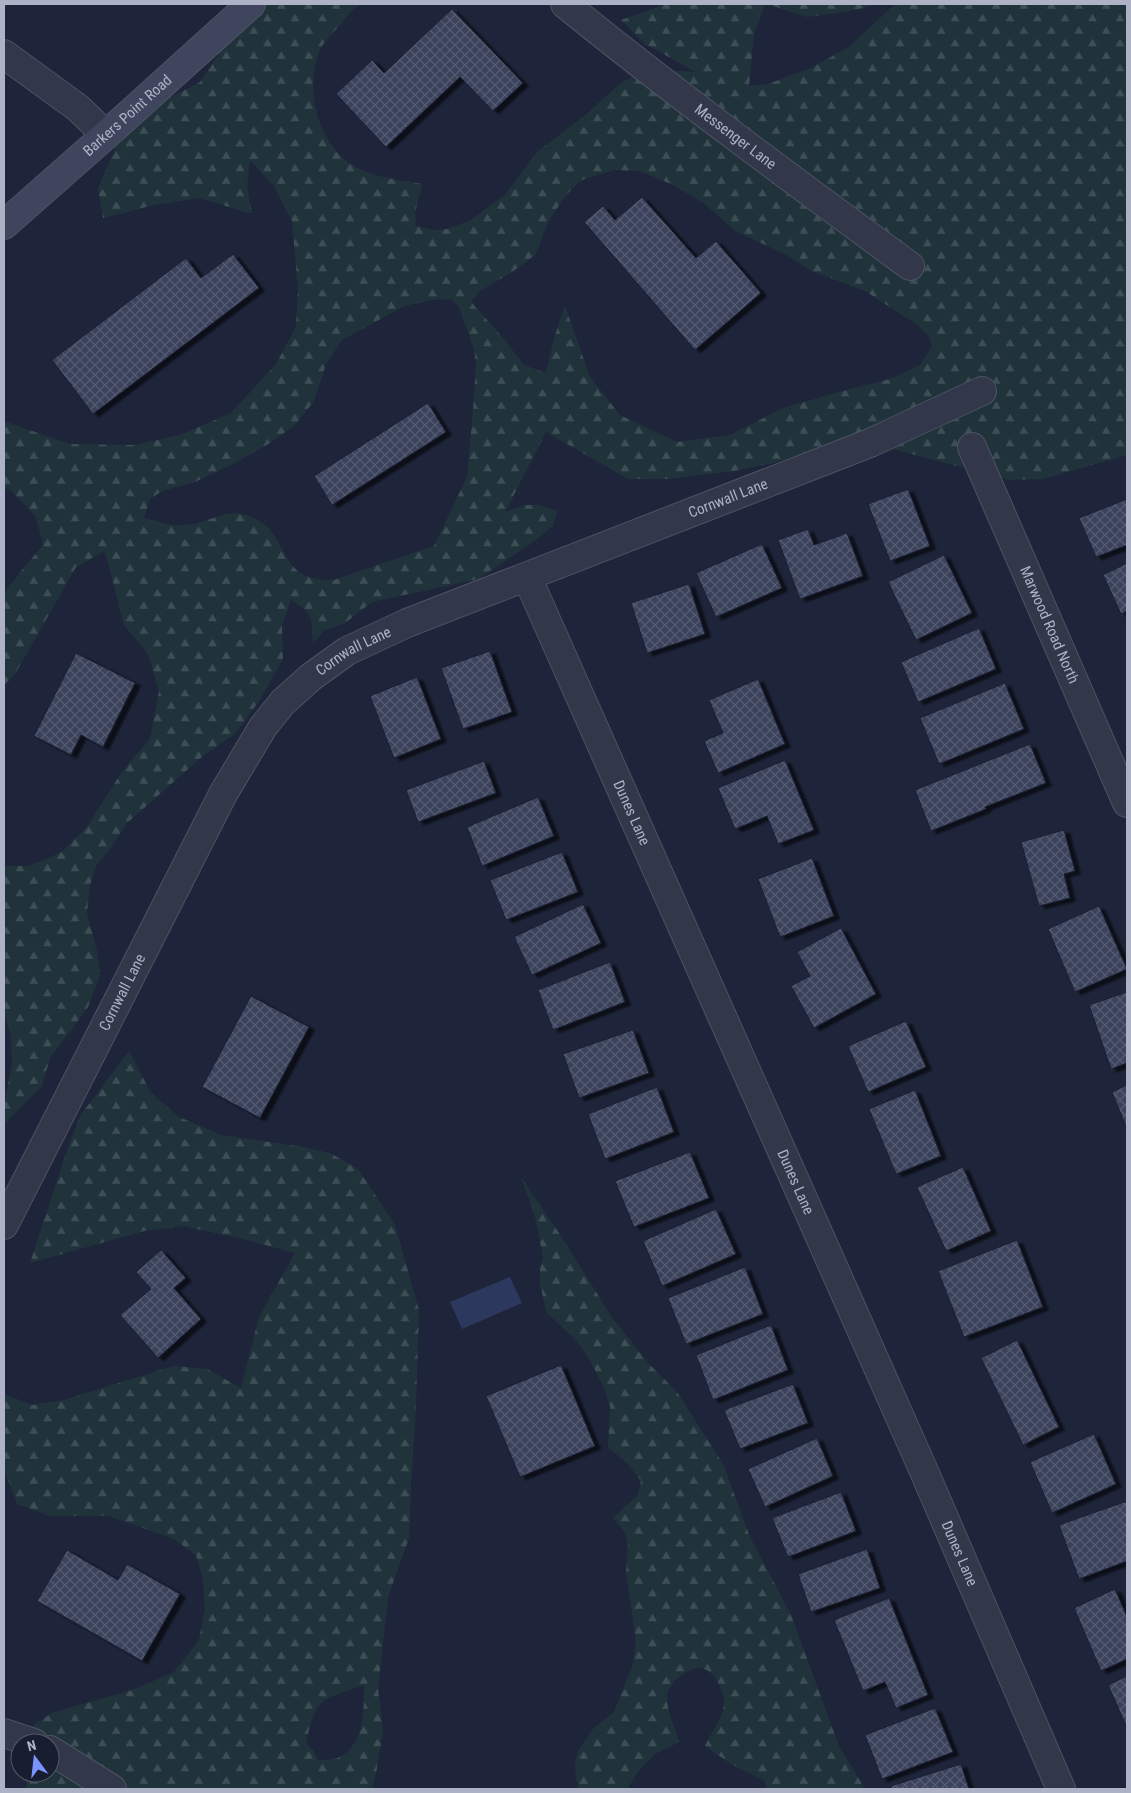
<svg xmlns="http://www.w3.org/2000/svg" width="1131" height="1793" font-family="'Roboto Condensed',sans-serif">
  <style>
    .forest { fill: url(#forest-firs); fill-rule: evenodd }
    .water { fill: #2d385f }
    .building { fill: url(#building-cross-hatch); stroke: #1a1f31; filter: url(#shadow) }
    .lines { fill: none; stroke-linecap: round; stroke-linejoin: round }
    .street-casing { stroke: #4d5265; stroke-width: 30 }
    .secondary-casing { stroke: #4d5265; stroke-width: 30 }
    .street { stroke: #32384a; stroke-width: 28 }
    .secondary { stroke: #40455e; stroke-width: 28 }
    .labels { text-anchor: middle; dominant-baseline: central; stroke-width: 4; stroke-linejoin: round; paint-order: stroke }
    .street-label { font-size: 15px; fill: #adb2c7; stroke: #181d2f }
  </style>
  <defs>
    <pattern id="forest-firs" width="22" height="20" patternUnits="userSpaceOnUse" patternTransform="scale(1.25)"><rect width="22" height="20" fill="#20333b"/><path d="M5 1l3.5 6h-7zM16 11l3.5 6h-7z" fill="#3e4e56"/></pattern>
    <pattern id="building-cross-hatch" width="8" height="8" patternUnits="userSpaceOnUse" patternTransform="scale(1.25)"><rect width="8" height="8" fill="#3a425b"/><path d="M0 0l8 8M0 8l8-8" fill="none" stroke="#545b71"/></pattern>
    <filter id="shadow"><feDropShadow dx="5.5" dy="3" stdDeviation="1" flood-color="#0009"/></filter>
  </defs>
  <rect width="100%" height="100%" fill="#1e253a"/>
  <path class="forest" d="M249,4h112c-10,6 -16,15 -24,24 -6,7 -15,16 -18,24 -14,40 -2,89 33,113 18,12 49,15 70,19l-7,29 1,13 17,4 14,-1 22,-8 35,-25 33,-44 46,-35 38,-34 25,-13 50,2 -51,-28 -24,-24 45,-16h99l-11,29 -5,53 19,-2 43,-16 38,-21 46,-43h232v451l-84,24 -34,1 -139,-37 -136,28 -67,8h-39l-82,-47 -41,80 19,-7h15l18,6 -4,15 -21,17 -54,36 -106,23 -27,21 -20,7 -12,13c-1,-25 1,-30 -22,-43l-9,25 1,34 -24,42 -24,33 -31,21 -78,69 -16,25 -13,15 -7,21 -3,28 10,38 3,24 -12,32 -38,51 -8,28 -38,38v-19l8,-40 -1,-30 -7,-22v-147h25l33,-14 25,-25 34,-54 29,-34 9,-48 -11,-37 -24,-29 -19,-74 -29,16 -61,107 -11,11v-91l14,-19 25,-30 -7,-28 -25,-27 -7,-2v-67l65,23 65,1 46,-10 51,-22 45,-49 20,-37 2,-38 -6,-68 -18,-35 -24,-26 -3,26 5,28 -53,-16 -45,7 -51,13 -5,-30 17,-39 28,-37 57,-30 17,-25 19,-34zM614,170l26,1 31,13 31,18 35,30 46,21 29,18 53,20 51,33 12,11 4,11 -12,19 -30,14 -40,10 -67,19 -53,27 -53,7 -57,-27 -30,-38 -25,-71 -11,32 -8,35 -22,-8 -20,-26 -33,-37 9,-11 32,-19 23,-17 13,-33 18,-27 16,-15zM451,299l8,8 15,42 2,15 -2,34 -7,79 -33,69 -100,34c-57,2 -43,-41 -76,-60 -31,-17 -45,4 -76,5 -13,1 -26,-4 -38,-7l6,-19 12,-8 33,-9 40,-19 35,-20 25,-18 19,-24 12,-37 16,-24 62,-34 28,-6z
    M767,4h111l-22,6 -49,7z
    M129,1051l22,42 28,24 42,18 82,12 27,6 28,16 37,56 24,85 -3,94 -5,80 -2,54 -21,59 -10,91 5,43 -7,43 -4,15h-345l-2,-16h25v-30h-21l6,-19 17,-11 83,-24 39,-17 25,-32 6,-31 -2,-30 -7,-24 -22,-16 -66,-23h-57l-34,-12 -13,-35v-75l28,11 32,-5 110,-34 33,3 34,19 18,-71 36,-64 -52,-14 -60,-13 -39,5 -114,32 34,-104 16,-43zM364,1685c0,26 1,66 -30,74 -5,1 -11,1 -16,1l-4,-9 -8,-7c10,-48 15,-44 58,-59z
    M521,1177l40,59 52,83 36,45 28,28 46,72 27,73 41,78 48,131 26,43h-99l-1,-8 -34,-17 -26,-18c6,-13 20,-30 19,-45 -1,-12 -10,-31 -23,-33 -13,-1 -32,14 -34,27 -1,15 8,32 12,47l-24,12 -17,18 -11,17h-48l-3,-11 -1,-15 3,-12 15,-22 21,-17 19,-48 3,-23 -10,-69 2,-28 -4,-13 -11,-13 24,-22 4,-15 -13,-17 -20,-17 2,-40 -5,-18 -18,-34 -12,-16 -29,-27 -6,-29v-14l3,-12 -8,-41z"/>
  <path class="water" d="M510,1277l12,26 -60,26 -12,-27z"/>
  <path class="building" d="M452,9l71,74 -30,28 -33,-34 -74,70 -50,-53 36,-34 12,13z
    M642,197l54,61 20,-17 45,52 -66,57 -111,-128 19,-16 12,14z
    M233,254l26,34 -166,126 -41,-54 134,-102 15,20z
    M428,403l18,29 -114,73 -18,-29z
    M908,489l22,57 -40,15 -22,-57z
    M1127,499v46l-31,12 -17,-39z
    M808,529l6,16 33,-12 16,43 -63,23 -22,-59z
    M762,544l20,44 -66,29 -20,-44z
    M944,555l28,58 -56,27 -28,-58z
    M1127,563v48l-6,3 -18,-39z
    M689,584l16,50 -58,19 -16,-50z
    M979,628l17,41 -78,33 -17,-40z
    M490,651l22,61 -49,17 -22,-61z
    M76,653l59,30 -32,64 -22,-12 -10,20 -37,-19z
    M417,677l24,62 -47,19 -24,-62z
    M758,679l27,65 -67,29 -14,-32 19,-8 -14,-33z
    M1005,683l19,46 -85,35 -19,-46z
    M1030,744l16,39 -61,24 1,2 -55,22 -16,-41z
    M785,760l29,70 -36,14 -11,-28 -32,13 -17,-41z
    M484,761l12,32 -78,29 -12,-32z
    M538,797l16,39 -72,30 -15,-39z
    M1064,830l11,41 -11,3 6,24 -31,8 -18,-64z
    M562,852l16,40 -72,28 -16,-40z
    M812,858l22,58 -54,21 -22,-58z
    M583,904l18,39 -69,32 -18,-38z
    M1099,906l28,63 -52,23 -27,-63z
    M841,928l35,66 -62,34 -23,-42 19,-10 -13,-24z
    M610,962l15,40 -72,28 -15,-40z
    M1127,992v71l-16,6 -22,-64z
    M251,996l58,31 -49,91 -58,-31z
    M906,1021l20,46 -58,25 -20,-46z
    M633,1030l16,43 -70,25 -16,-44z
    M1127,1085v44l-15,-37z
    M657,1087l17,45 -69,27 -17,-45z
    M915,1090l26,66 -45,18 -27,-65z
    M690,1152l19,46 -75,29 -19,-46z
    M963,1167l28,64 -45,20 -29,-64z
    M716,1209l20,45 -74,32 -19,-45z
    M1017,1240l26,67 -79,30 -26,-66z
    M161,1250l25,28 -12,10 27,31 -43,39 -38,-43 31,-26 -15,-17z
    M745,1267l18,47 -77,30 -18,-46z
    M771,1325l17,45 -75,30 -17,-45z
    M1017,1340l42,87 -36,18 -42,-87z
    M561,1365l34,81 -75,31 -34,-81z
    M793,1384l15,39 -68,26 -16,-39z
    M1094,1434l22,50 -64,29 -22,-51z
    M817,1438l16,38 -68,31 -17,-38z
    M841,1492l15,39 -68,26 -16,-39z
    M1127,1501v60l-48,18 -20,-54z
    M867,1549l13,39 -69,24 -13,-38z
    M67,1550l51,30 9,-16 53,30 -38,67 -105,-60z
    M1115,1589l12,28v42l-26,12 -27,-63z
    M889,1598l39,97 -32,13 -11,-26 -22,9 -29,-71z
    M1127,1676v52l-19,-43z
    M935,1708l18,44 -71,27 -17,-44z
    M961,1764l8,25h-77l-1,-3z"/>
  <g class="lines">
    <g class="street-casing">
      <g id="street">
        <path id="s1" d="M565,4c112,91 228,176 345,262"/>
        <path d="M4,54l74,54 28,27"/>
        <path id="s2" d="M972,447l155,356"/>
        <path id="s3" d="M527,577l396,892 138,320"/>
        <path id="s4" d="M4,1225l219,-431 40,-67 20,-25 28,-25 36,-26 60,-28 463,-180 112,-52"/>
        <path d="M4,1733l30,10"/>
        <path d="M50,1750l62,39"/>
      </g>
    </g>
    <g class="secondary-casing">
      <g id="secondary">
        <path id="s5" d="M4,225l102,-90 145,-131"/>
      </g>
    </g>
    <use href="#street" class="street"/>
    <use href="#secondary" class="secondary"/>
  </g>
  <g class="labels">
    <g class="street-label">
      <text stroke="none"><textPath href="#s5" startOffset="165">Barkers Point Road</textPath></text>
      <text stroke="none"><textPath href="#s1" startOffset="216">Messenger Lane</textPath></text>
      <text stroke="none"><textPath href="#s4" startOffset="1086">Cornwall Lane</textPath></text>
      <text stroke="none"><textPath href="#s2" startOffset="194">Marwood Road North</textPath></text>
      <text stroke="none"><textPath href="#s4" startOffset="681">Cornwall Lane</textPath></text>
      <text stroke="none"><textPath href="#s3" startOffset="258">Dunes Lane</textPath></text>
      <text stroke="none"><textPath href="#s4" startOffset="261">Cornwall Lane</textPath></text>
      <text stroke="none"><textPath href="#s3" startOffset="662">Dunes Lane</textPath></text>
      <text stroke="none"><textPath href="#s3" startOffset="1068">Dunes Lane</textPath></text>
    </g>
  </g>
  <rect width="1131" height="1793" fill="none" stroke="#adb2c7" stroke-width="10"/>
  <g transform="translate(35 1758) rotate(345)"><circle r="24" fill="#181d2f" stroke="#54596c"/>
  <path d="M0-4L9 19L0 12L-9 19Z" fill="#7a94ff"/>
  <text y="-8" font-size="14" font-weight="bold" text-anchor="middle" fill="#adb2c7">N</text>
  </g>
</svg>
